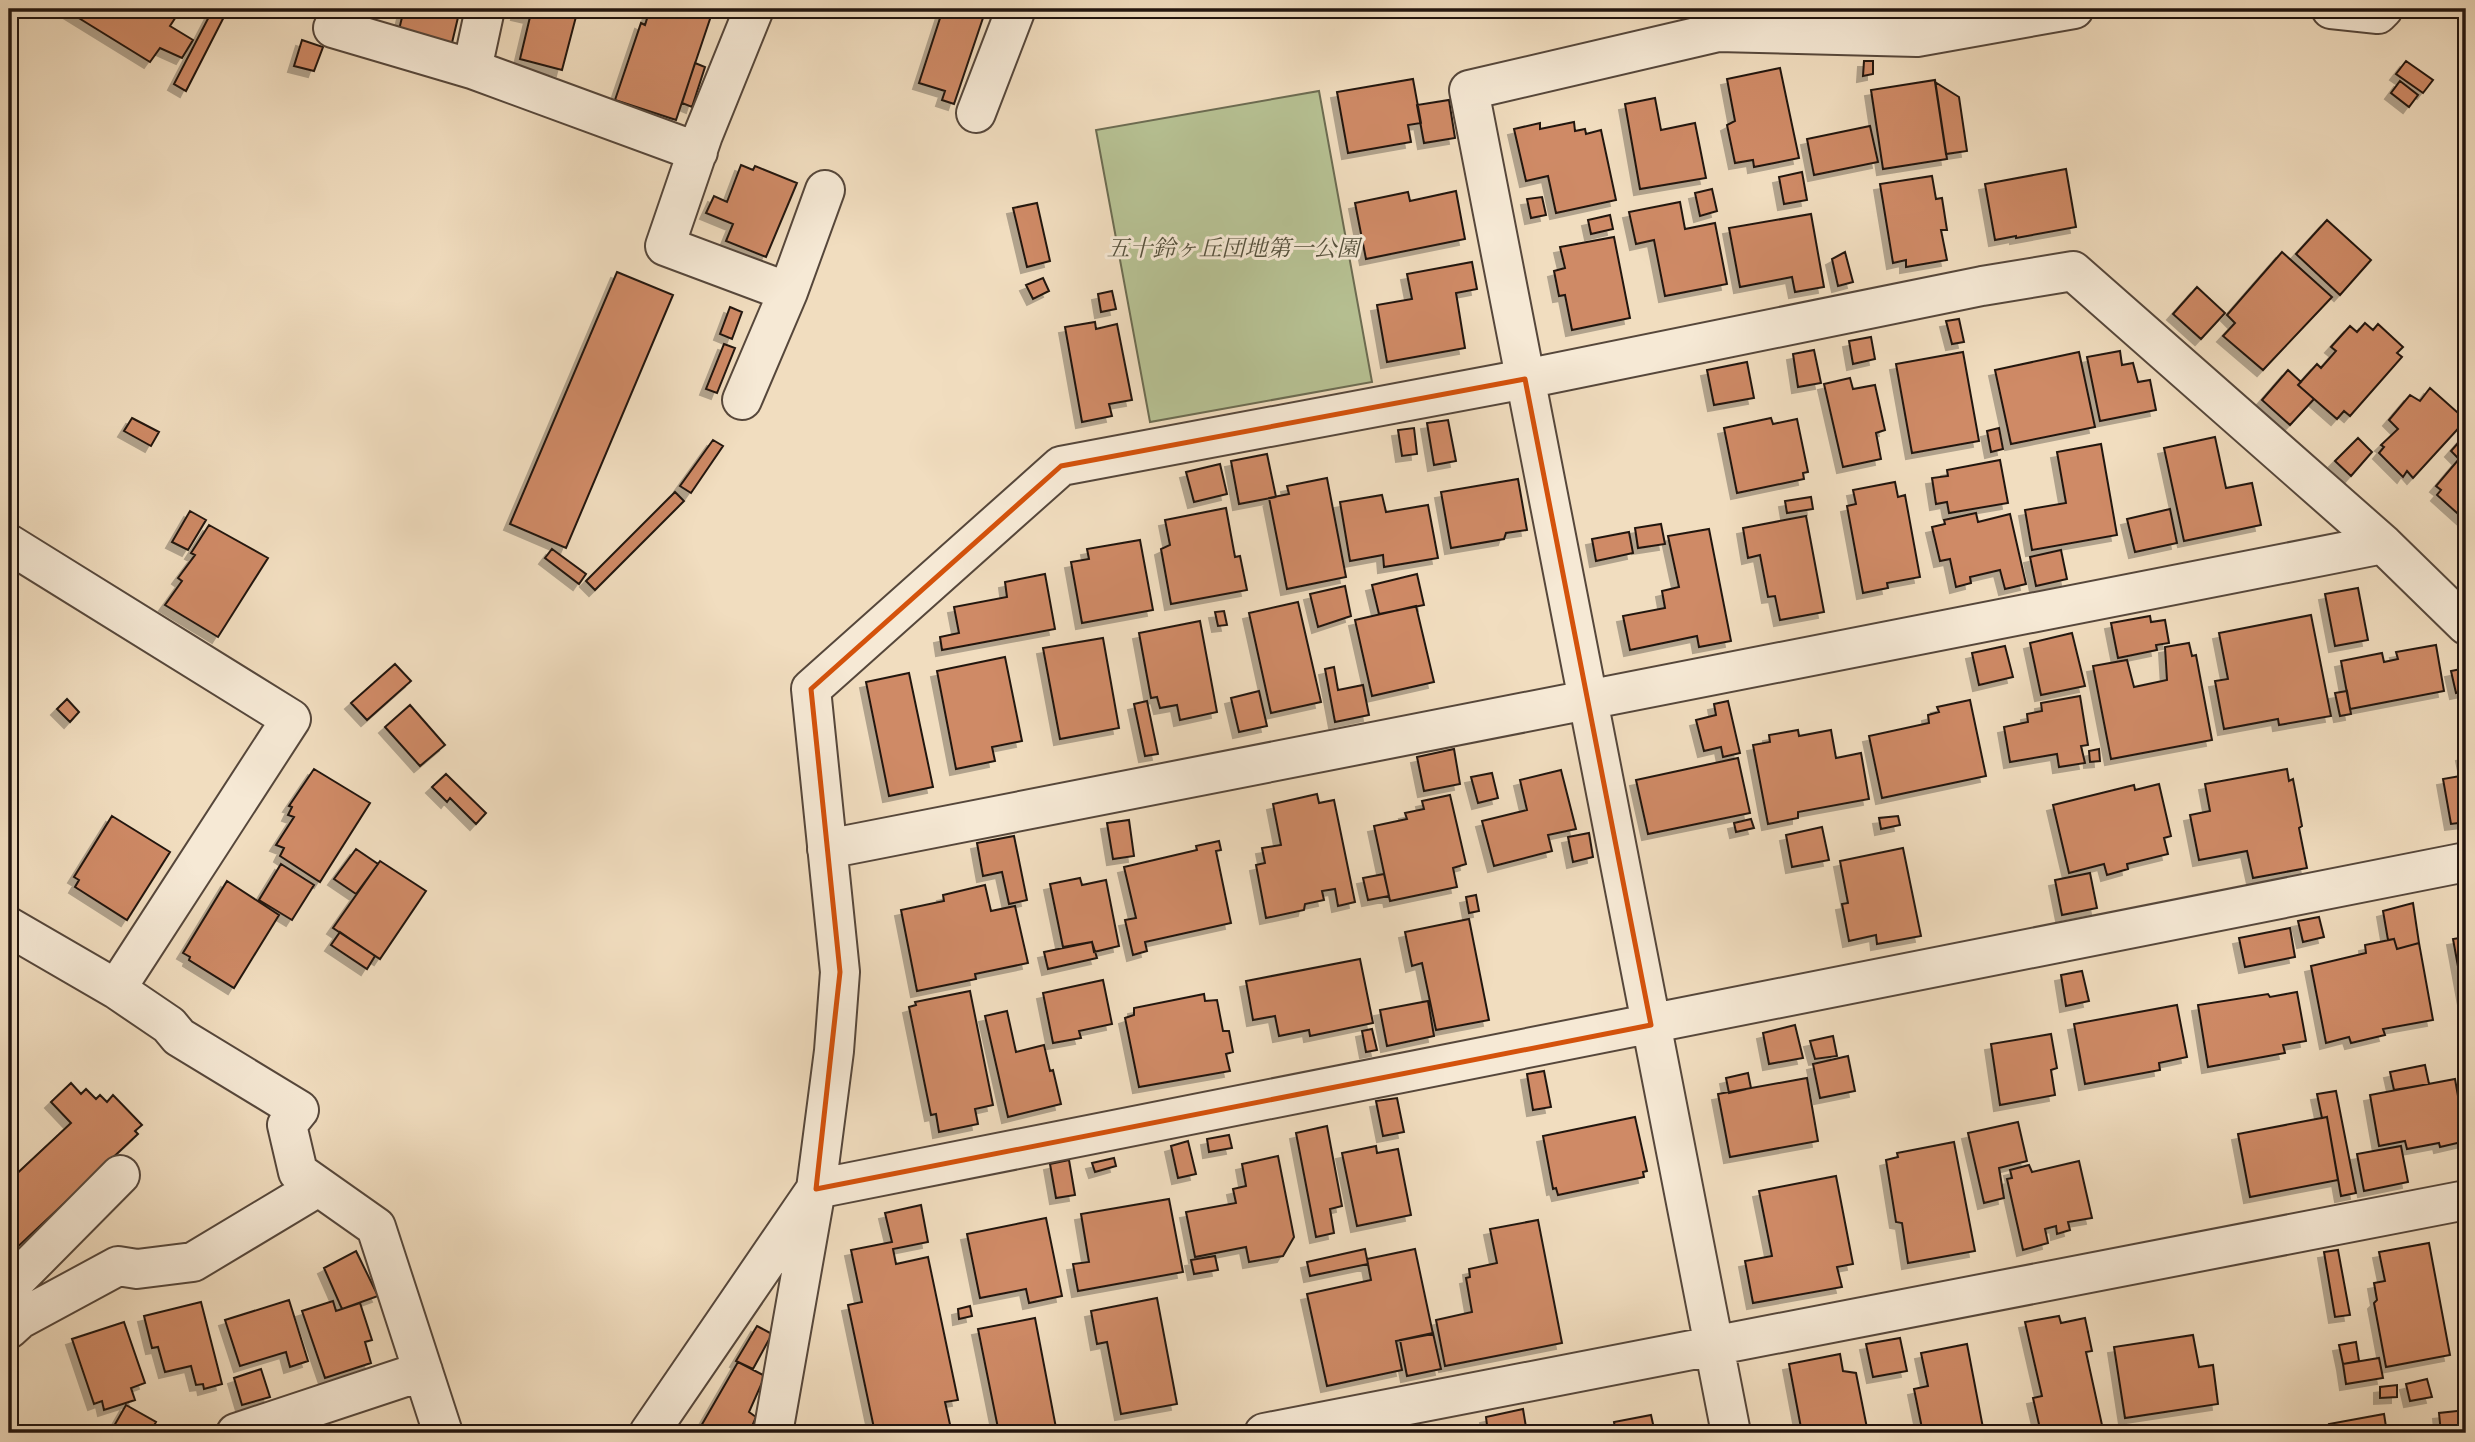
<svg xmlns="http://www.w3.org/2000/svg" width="2475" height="1442" font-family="'IM FELL Double Pica','Noto Serif JP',serif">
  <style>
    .green { fill: #b7c294; stroke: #6c6c52; stroke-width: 2 }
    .building { fill: #cf8a66; stroke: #22150f; stroke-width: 2; filter: url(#shadow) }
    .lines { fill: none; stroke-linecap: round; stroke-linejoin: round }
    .street-casing { stroke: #56473b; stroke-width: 42 }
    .street { stroke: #f6e9d5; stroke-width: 38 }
    .marked { fill: none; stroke: #d4520c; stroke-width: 5; stroke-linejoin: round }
    .labels { text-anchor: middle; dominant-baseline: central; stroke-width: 6; stroke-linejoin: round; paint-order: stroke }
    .park-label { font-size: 23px; font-style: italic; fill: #56523e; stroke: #f6e9d5 }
  </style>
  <defs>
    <filter id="shadow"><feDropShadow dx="-6" dy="6" stdDeviation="0" flood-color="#0004"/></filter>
  </defs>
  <rect width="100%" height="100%" fill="#f1ddbf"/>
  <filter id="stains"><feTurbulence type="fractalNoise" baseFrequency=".00286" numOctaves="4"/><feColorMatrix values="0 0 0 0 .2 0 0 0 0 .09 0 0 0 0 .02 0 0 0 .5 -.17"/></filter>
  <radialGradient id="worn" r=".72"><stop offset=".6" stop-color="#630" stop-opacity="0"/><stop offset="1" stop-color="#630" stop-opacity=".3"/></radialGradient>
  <path class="green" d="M1319,91l53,291 -222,40 -54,-292z"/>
  <path class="building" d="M71,9h110l-11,17 23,14 -11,18 -22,-10 -10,14 -81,-50z
    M213,9h15l-42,82 -12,-7z
    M404,9h56l-9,38 -53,-13z
    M519,9h59l-16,61 -42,-11 10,-42 -13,-3z
    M650,9h59l-3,7h5l-35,104 -61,-20 26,-77 4,2z
    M943,9h43l-32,95 -12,-4 3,-9 -26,-8z
    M302,40l21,7 -9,24 -20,-5z
    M1864,61h9v13l-10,2z
    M2406,61l27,19 -10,13 -27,-19z
    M695,63l10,4 -13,40 -10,-4z
    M1780,68l19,90 -45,9 -1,-7 -18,3 -8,-38 8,-4 -8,-42z
    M1413,79l8,44 -13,2 3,17 -63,11 -11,-61z
    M1935,80l12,79 -64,10 -12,-79z
    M2400,81l18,14 -9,12 -18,-14z
    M1935,82l24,15 8,54 -21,3z
    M1655,98l6,32 34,-7 11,55 -66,11 -15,-85z
    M1449,100l6,38 -31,5 -7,-38z
    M1574,122l1,9 10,-2 1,5 15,-4 15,70 -60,13 -8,-37 -22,5 -12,-52 26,-6v6z
    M1870,126l8,36 -64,13 -7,-36z
    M741,165l12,5 2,-4 42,17 -31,74 -40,-16 7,-17 -27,-11 8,-17 13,6z
    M2066,169l10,58 -60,11v-2l-21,4 -10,-56z
    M1802,172l5,28 -23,4 -5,-27z
    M1932,176l4,23 6,-1 5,32h-6l6,30 -41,7v-7l-13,3 -13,-79z
    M1712,189l5,22 -17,5 -5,-23z
    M1456,191l9,48 -99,20 -11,-56 53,-11 2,9z
    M1542,197l4,18 -15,3 -4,-19z
    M1680,202l5,27 30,-6 12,61 -62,12 -11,-56 -18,4 -7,-32z
    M1037,203l13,58 -23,6 -14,-59z
    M1811,214l13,73 -29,5 -3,-15 -52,10 -11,-59z
    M1610,215l3,14 -22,5 -3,-14z
    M2327,220l44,40 -31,35 -44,-41z
    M1614,237l16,81 -58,12 -7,-35 -6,1 -5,-25 11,-3 -5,-21z
    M1845,252l8,30 -15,4 -6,-27z
    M2282,252l50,45 -69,73 -40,-34 12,-13 -8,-8z
    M1472,262l5,27 -21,4 9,55 -78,14 -10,-57 35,-6 -5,-25z
    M617,272l56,23 -107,253 -56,-24z
    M1043,278l6,13 -16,8 -7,-14z
    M2197,287l28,26 -24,26 -28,-25z
    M1112,291l4,18 -15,3 -3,-18z
    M730,307l12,5 -10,27 -12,-5z
    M1959,319l5,23 -12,2 -6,-23z
    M1095,322l1,7 21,-5 15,76 -23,4 3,12 -30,6 -17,-95z
    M2365,323l8,7 5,-6 25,23 -6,6 5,4 -52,59 -6,-5 -7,8 -39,-34 19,-21 4,4 15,-17 -5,-4 19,-21 7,6z
    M1871,337l4,22 -22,5 -4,-23z
    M724,344l11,4 -18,45 -11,-4z
    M1814,350l7,33 -23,4 -5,-33z
    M2120,351l2,14 11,-2 5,19 12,-2 6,30 -56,11 -13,-64z
    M1963,352l16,89 -67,12 -16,-89z
    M2079,352l16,75 -84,17 -16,-74z
    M1747,362l7,36 -40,7 -7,-35z
    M2288,370l13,12 -3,3 16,14 -24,26 -28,-25z
    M1850,378l3,11 22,-4 10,45 -9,3 5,26 -38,8 -19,-83z
    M2430,388l36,32 -53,58 -6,-7 -4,6 -24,-24 5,-6 -3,-2 17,-16 -9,-9 21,-25 10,6z
    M132,418l27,14 -8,14 -27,-15z
    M1771,418l2,6 24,-5 11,53 -5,1 1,6 -67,14 -13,-65z
    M1448,420l8,41 -22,4 -7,-42z
    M1414,428l3,26 -15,2 -4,-26z
    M1999,428l4,21 -12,3 -4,-21z
    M2466,434v87l-29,-26 4,-5 -5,-4 23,-27 -8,-8z
    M2215,437l11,51 26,-5 9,42 -77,16 -20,-93z
    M2358,438l14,14 -21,24 -16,-15z
    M713,440l10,6 -32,47 -11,-7z
    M2101,444l16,91 -85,15 -7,-40 41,-7 -9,-51z
    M1267,454l9,43 -37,7 -8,-43z
    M2000,460l8,43 -59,10 -2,-11 -11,2 -4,-26 16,-2 -1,-6z
    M1220,464l7,30 -33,8 -8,-30z
    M1327,478l19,99 -59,12 -18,-91 20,-4 -2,-8z
    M1518,479l9,51 -21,3 -2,6 -53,9 -10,-56z
    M1895,482l3,15 7,-2 15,82 -33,6 1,5 -25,5 -16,-87 9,-2 -3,-14z
    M675,492l9,9 -89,89 -9,-9z
    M1382,495l4,17 42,-7 10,53 -54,9 -1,-12 -33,6 -10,-59z
    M1811,497l2,12 -26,4 -2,-12z
    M1226,508l9,49 5,-1 7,34 -76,14 -10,-55 9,-4 -5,-25z
    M2170,509l7,34 -42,9 -8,-33z
    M190,511l16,9 -18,30 -16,-8z
    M1976,513l2,9 32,-8 16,70 -21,5 -5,-19 -30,7 1,6 -15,4 -6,-28 -10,2 -8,-34 13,-3 -1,-4z
    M1806,516l18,96 -44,8 -5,-24 -7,1 -8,-42 -12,3 -5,-30z
    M1661,524l4,20 -27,4 -3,-20z
    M209,525l59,33 -50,79 -53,-32 17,-24 -4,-3 17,-23 -4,-2z
    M1709,529l22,112 -32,6 -2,-11 -67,14 -7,-34 42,-8 -3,-17 17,-4 -11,-51z
    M1629,532l4,21 -37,8 -4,-22z
    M1140,540l13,70 -71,13 -11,-61 18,-3 -2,-10z
    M552,549l34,25 -7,10 -34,-26z
    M2061,550l6,29 -31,7 -6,-29z
    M1045,574l10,55 -113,21 -2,-13 19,-4 -5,-26 53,-10 -2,-15z
    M1417,574l7,31 -45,9 -7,-29z
    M1345,586l6,30 -33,11 -8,-33z
    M2358,588l10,52 -33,6 -10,-52z
    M1298,602l23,100 -50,11 -22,-100z
    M1416,606l18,76 -62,14 -17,-76z
    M1224,611l3,14 -9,1 -3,-14z
    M2311,615l20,101 -52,9 -1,-6 -54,10 -9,-48 13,-2 -9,-46z
    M2150,616l1,6 14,-2 4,23 -13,2 1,5 -39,8 -7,-35z
    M1200,621l17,91 -37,8 -3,-15 -17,3 -3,-11 -6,1 -12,-65z
    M2072,633l13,53 -44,9 -11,-52z
    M1103,638l16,90 -59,11 -17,-91z
    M2189,643l3,13 4,-1 16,85 -101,19 -18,-93 34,-6 7,27 33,-7 -2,-33z
    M2436,645l8,46 -94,18 -9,-48 41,-8 2,9 14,-3 -2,-7z
    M2005,646l8,31 -34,8 -7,-32z
    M1005,657l17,84 -30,6 3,14 -39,8 -19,-98z
    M395,664l16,17 -44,39 -16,-17z
    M1334,667l4,23 25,-5 6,30 -34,7 -10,-53z
    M2466,668v23l-10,2 -5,-22z
    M909,673l24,114 -44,9 -23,-114z
    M1259,691l8,35 -28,6 -8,-34z
    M2347,691l4,23 -11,2 -5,-23z
    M2080,696l8,49 -7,1 4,17 -26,4 -2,-13 -47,8 -6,-35 24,-5 -1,-8 15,-3 -1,-8z
    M67,699l12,13 -9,10 -13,-13z
    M1970,700l16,76 -104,22 -13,-62 60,-13 -1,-8 11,-3 -2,-5z
    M1147,701l11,53 -13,2 -11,-52z
    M1728,701l12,52 -17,4 -2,-10 -17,4 -8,-31 20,-5 -2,-11z
    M410,705l35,40 -25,21 -35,-39z
    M1798,730l1,6 32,-6 5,28 25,-5 8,46 -71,13v6l-30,6 -15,-79 17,-3 -1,-7z
    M1454,749l6,35 -36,7 -7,-34z
    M2099,749l1,12 -10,1 -1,-11z
    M2466,754v68l-15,2 -8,-45 23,-4 -4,-20z
    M1738,758l12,55 -102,21 -12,-54z
    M314,769l56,34 -50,79 -40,-26 4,-8 -8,-3 18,-28 -6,-2 4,-8 -3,-1z
    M2287,769l2,12 4,-2 9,47 -3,2 8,40 -54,10 -6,-27 -48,9 -9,-45 20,-4 -5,-27z
    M1561,770l15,59 -28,6 4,16 -58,15 -12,-45 45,-11 -7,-30z
    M1492,773l6,25 -20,5 -7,-26z
    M446,774l40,39 -10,11 -26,-26 -3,4 -15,-15z
    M2159,784l12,52 -7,2 4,16 -41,10 1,5 -21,6 -3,-11 -35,9 -16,-68 81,-20 1,5z
    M1317,794l2,9 15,-3 21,102 -17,4 -3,-17 -13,2 2,9 -19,4 -1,6 -38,8 -10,-53 9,-2 -3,-15 19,-3 -8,-41z
    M1450,795l16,69 -13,4 4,19 -67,14 -16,-75 33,-7 -2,-6 19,-4 -2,-8z
    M112,816l58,36 -43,68 -52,-33 4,-7 -5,-3z
    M1898,816l2,9 -19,4 -2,-11z
    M1751,819l3,9 -18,4 -2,-9z
    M1129,820l5,36 -21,3 -6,-36z
    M1822,827l7,33 -37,7 -6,-32z
    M1589,833l4,24 -20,5 -5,-25z
    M1014,836l13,64 -18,4 -7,-32 -19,4 -6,-33z
    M1219,841l2,9 -5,1 15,72 -86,19 2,9 -14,4 -8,-35 11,-2 -12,-51 73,-17 -1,-4z
    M1903,848l18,88 -44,8 -1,-9 -27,6 -7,-37 6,-1 -8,-42z
    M356,849l22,15 -22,30 -22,-15z
    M380,861l46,30 -46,68 -47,-31z
    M281,864l33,21 -22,35 -33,-20z
    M2090,873l7,35 -35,7 -7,-35z
    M1384,874l5,22 -21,4 -5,-22z
    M1080,878l2,7 24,-5 13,66 -25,6 -2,-10 -29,5 -13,-63z
    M227,881l52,34 -45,73 -45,-28 1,-3 -7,-4z
    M985,885l6,26 24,-5 13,57 -53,11 1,5 -59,12 -16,-81 43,-9 -1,-6z
    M1476,895l3,16 -10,2 -3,-16z
    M2413,903l6,40 -22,6 -3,-10 -6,1 -5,-29z
    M2319,917l5,20 -21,5 -5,-21z
    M1469,919l20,101 -53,10 -14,-67 -10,3 -7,-34z
    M2290,928l5,29 -50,10 -6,-29z
    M340,932l35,24 -8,13 -36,-24z
    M2466,937v73l-13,-71z
    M2394,939l3,10 22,-6 14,77 -50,9 2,6 -34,8 -2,-6 -23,6 -15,-77 55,-13 -1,-8z
    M1092,942l5,16 -49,11 -4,-17z
    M1360,959l13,64 -63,13 -1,-6 -30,6 -4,-20 -22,4 -7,-39z
    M2082,971l7,30 -23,5 -5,-31z
    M1103,980l9,44 -33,7 2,7 -28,5 -10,-50z
    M970,991l23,114 -18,4 3,15 -39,8 -3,-18 -5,1 -22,-108 7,-2 -1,-3z
    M2297,992l9,49 -23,4 2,8 -77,14 -10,-62 70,-11 2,3z
    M1204,994l1,7 12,-1 6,31h6l4,21 -7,2 4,17 -91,16 -14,-69 9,-3v-7z
    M1428,1001l6,35 -47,10 -7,-36z
    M2177,1005l10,52 -28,6 1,7 -75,14 -11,-60z
    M1007,1011l9,41 28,-7 6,26 3,-1 8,34 -53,13 -23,-101z
    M1795,1025l8,33 -34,6 -6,-31z
    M1372,1029l5,21 -11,2 -4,-21z
    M2051,1034l6,34 -6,2 4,25 -55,10 -9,-61z
    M1833,1036l4,20 -22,3 -5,-18z
    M1848,1056l7,35 -35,7 -7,-34z
    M2425,1065l4,19 -35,6 -4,-18z
    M1544,1071l7,36 -18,3 -6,-36z
    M1748,1073l3,15 -22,5 -3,-15z
    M1807,1078l11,63 -88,16 -12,-63z
    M2455,1079l11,62 -26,6 -1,-4 -32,6 -2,-8 -26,5 -9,-51z
    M71,1083l10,11 5,-5 10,10 4,-4 7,7 6,-7 29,30 -7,6 3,3 -129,121v-74l62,-58 -20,-21z
    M2336,1091l20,102 -15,3 -14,-79 -5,1 -5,-24z
    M1397,1098l7,34 -21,4 -7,-35z
    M1635,1117l12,54 -4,1 1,5 -86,18 -2,-7 -3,1 -10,-53z
    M2327,1117l11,63 -88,17 -12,-63z
    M2018,1122l9,39 -28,7 5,30 -20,5 -16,-70z
    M1327,1126l15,80 -12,3 4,24 -18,4 -20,-104z
    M1229,1135l3,13 -23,4 -2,-13z
    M1188,1141l8,33 -18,4 -7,-32z
    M1954,1142l21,109 -67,12 -6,-40 -6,-1 -10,-62 12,-3 -1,-4z
    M1376,1146l1,7 21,-4 13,66 -54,11 -15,-73z
    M2401,1146l7,36 -44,9 -7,-37z
    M1278,1156l16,81 -11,19 -34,6 -3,-15 -51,10 -9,-45 50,-9 -3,-14 13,-3 -4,-22z
    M1114,1158l2,8 -21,6 -3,-9z
    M1069,1160l6,35 -19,3 -6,-34z
    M2079,1161l13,57 -24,4 2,8 -13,4 -1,-8 -11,3 3,14 -25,7 -16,-71 5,-1 -2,-8 19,-5 3,7z
    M1836,1176l17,88 -16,3 5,20 -89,16 -8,-42 27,-5 -13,-65z
    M1169,1199l14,73 -105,19 -5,-27 16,-2 -8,-48z
    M921,1205l7,37 -35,7 3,15 32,-7 30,143 -13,2 6,27 -19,4h-57l-27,-128 14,-3 -11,-52 41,-8 -7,-29z
    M1046,1218l16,78 -33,7 -3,-14 -46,9 -13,-64z
    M1538,1220l24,123 -117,23 -9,-46 36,-8 -6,-34 4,-1 -1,-8 28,-6 -7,-34z
    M2429,1243l21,112 -64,12 -12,-64 3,-3 -3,-17 11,-2 -6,-29z
    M1365,1249l3,15 -58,12 -3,-14z
    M1415,1249l18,85 -37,7 6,29 -75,16 -20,-92 64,-14 -4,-21z
    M2338,1250l12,65 -15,2 -11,-65z
    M356,1251l22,45 -36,13 -18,-41z
    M1215,1256l3,14 -24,4 -3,-14z
    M1157,1298l20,106 -56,10 -14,-72 -10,2 -6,-33z
    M289,1300l19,61 -18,6 -4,-15 -46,14 -15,-46z
    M333,1301l3,10 24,-8 12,37 -7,2 6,21 -46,15 -23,-67z
    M201,1302l21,82 -18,5 -1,-5 -7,1 -5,-19 -26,6 -7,-25 -6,1 -8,-32z
    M970,1306l2,10 -13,3 -1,-10z
    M2059,1316l2,7 24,-5 7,33 -6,1 16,73 -37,8h-24l-8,-35 9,-2 -17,-74z
    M1035,1318l22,115h-58l-21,-104z
    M124,1322l21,61 -14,5 4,12 -31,10 -2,-9 -8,3 -22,-65z
    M757,1326l15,8 -19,35 -17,-8z
    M1433,1333l8,36 -34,7 -7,-36z
    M2193,1335l6,32 14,-2 5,39 -93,14 -11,-71z
    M1900,1338l7,33 -34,6 -7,-33z
    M2356,1342l3,19 -16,3 -4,-19z
    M1967,1344l17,89h-61l-9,-44 14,-3 -7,-33z
    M1840,1354l3,17 13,2 12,60h-66l-13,-69z
    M2379,1358l4,20 -37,6 -3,-20z
    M738,1362l27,14 -16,36 7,5 -3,7 5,3 -5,6h-56z
    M261,1369l9,28 -28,8 -8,-27z
    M2427,1379l5,18 -22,4 -4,-17z
    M2397,1385v12l-17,1v-11z
    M126,1405l30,17 -6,11h-40z
    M1523,1409l4,24h-39l-2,-16z
    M2466,1410v23h-25l-2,-20z
    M2384,1414l3,19h-56l-2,-9z
    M1651,1415l4,18h-39l-2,-11z"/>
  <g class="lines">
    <g class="street-casing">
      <path id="street" d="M754,9l-51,126 -38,111 123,46
        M2331,9l47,5 5,-5
        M333,28l139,41 226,83
        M472,69l13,-60
        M976,113l40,-104
        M742,400l46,-108 37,-102
        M9,544l282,175 -175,270
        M827,849l1556,-305
        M9,927l107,62 53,36 10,12 120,73 -12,15 11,47 78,55 67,206
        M9,1287l111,-112
        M9,1329l11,-10 98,-53 19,3 56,-7 125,-75
        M236,1433l187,-62
        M649,1433l167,-244 1650,-327
        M773,1433l43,-244 18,-138 6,-79 -29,-283 250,-223 464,-87 457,-93 91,-15 310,273 83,81
        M1264,1433l1202,-233
        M1731,1433l-262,-1343 249,-58 199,5 157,-28"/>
    </g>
    <use href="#street" class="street"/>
  </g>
  <path class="marked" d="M1525,379l126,646 -835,164 24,-217 -29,-283 250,-223z"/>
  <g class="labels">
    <g class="park-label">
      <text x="1233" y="248">五十鈴ヶ丘団地第一公園</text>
    </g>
  </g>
  <rect width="2475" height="1442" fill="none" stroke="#f1ddbf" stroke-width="35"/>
  <rect x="10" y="10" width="2454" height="1421" fill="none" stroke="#22150f" stroke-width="3.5"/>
  <rect x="18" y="18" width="2440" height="1407" fill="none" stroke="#22150f" stroke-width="2"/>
  <rect width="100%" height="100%" filter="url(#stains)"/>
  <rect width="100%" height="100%" fill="url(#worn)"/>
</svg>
